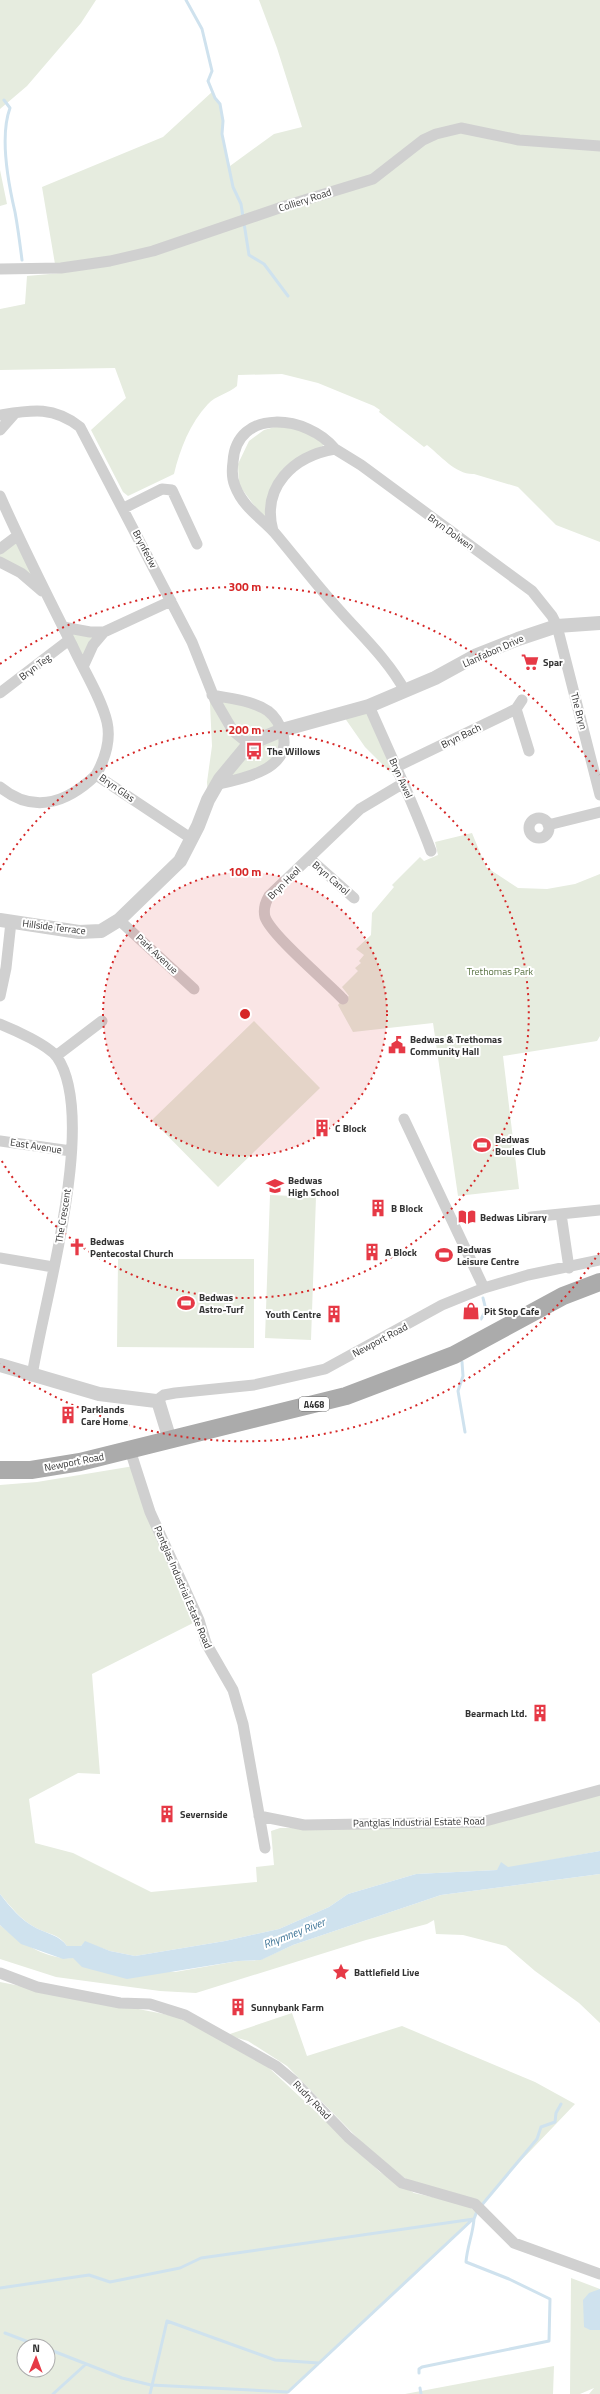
<svg xmlns="http://www.w3.org/2000/svg" width="600" height="2394" font-family="'Titillium Web',sans-serif">
  <style>
    .green { fill: #e6ecdf; fill-rule: evenodd }
    .water { fill: #cfe2ee }
    .lines { fill: none; stroke-linecap: round; stroke-linejoin: round }
    .stream { stroke: #cfe2ee; stroke-width: 3 }
    .minor { stroke: #d0d0d0; stroke-width: 11 }
    .tertiary { stroke: #d0d0d0; stroke-width: 14 }
    .primary { stroke: #ababab; stroke-width: 18 }
    .ring { fill: none; stroke: #d62828; stroke-width: 2; stroke-dasharray: 2 4 }
    .labels { text-anchor: middle; dominant-baseline: central; stroke-width: 4; stroke-linejoin: round; paint-order: stroke }
    .shield { fill: #fff; stroke: #707070; stroke-width: 1 }
    .shield-label { font-size: 9px; font-weight: bold; fill: #333 }
    .street-label { font-size: 10px; fill: #333; stroke: #fff }
    .poi-label { font-size: 10px; font-weight: bold; fill: #333; stroke: #fff; text-anchor: start }
    .park-label { font-size: 10px; fill: #56703f; stroke: #fff }
    .water-label { font-size: 11px; font-style: italic; fill: #3f7597; stroke: #fff }
    .centre { fill: #d62828; stroke: #fff; stroke-width: 2 }
    .ring-label { font-size: 12px; text-anchor: middle; font-weight: bold; fill: #d62828; stroke: #fff; stroke-width: 4; stroke-linejoin: round; paint-order: stroke }
  </style>
  <rect width="100%" height="100%" fill="#fff"/>
  <path class="green" d="M0,0h96l-15,23 -54,63 -27,23z
    M259,0h341v542l-44,-17 -38,-38 -44,-13c-18,1 -34,-19 -47,-29l-3,2 -45,-35 1,-2 -6,-4 -56,-23 -36,-9 -44,1 -1,11c-8,7 -22,10 -29,18 -18,19 -28,45 -34,70l-46,22 -5,-4 -32,-62 35,-32 -11,-30 -115,2v-61l25,-5 2,-28 34,-3 -6,-9 -13,-77 121,-50 49,-45 8,12 3,17 -1,13 8,32 44,-32 28,-7 -25,-79z
    M0,170l7,34 -7,2z
    M275,427c18,-1 37,6 49,18l-39,22 -6,7 -15,45 -25,-34 -1,-21 11,-23 15,-11z
    M17,536l29,58 -46,-32v-13z
    M63,627l34,5 -11,28z
    M209,683l4,12 41,9 28,26 -8,32 -56,22 -10,16 -1,-18 5,-36z
    M369,706l33,78 -37,-37 -23,-33z
    M472,833l14,34 32,21 29,1 28,-5 25,-10v162l-3,5 -94,15 16,133 -61,7 -25,-173 -80,9 -15,-27 5,-6 6,-3 -7,-9 16,-16 -3,-3 6,-5 -2,-2 5,-6 -8,-6 15,-14 1,-22 22,-26 -2,-2 28,-28 4,4 14,-6 -3,-13z
    M254,1021l66,67 -102,99 -66,-67z
    M270,1195l46,2 -5,143 -46,-2z
    M118,1259h136v89l-137,-1z
    M134,1466l65,154 -107,54 8,100 -22,-1 -49,26 6,44 38,10 78,39 106,-10 -1,-15 18,-2 -3,-34 9,-3 196,-3 124,-31v57l-103,19 -81,4 -68,20 -19,13 -50,22 -54,12 -90,15 -25,-5 -25,-9 -4,4h-14c-8,-12 -19,-12 -31,-18 -15,-8 -25,-21 -36,-34v-409l37,-3z
    M600,1874v149l-21,-20 -44,-32 -29,-25 -43,-11 -27,-1 -2,-14 -7,4 -61,16 -170,53 -36,-2 -104,-14 -56,-18v-34c20,17 46,35 73,33l102,14 63,-11 22,-1 33,-15 148,-50z
    M0,1982l174,34 24,11 69,39 113,106 34,21 51,11 11,8 -2,7 -187,175h-287zM24,2346h24v24h-24z
    M292,2013l15,43 95,-30 133,56 40,22 -80,84 -12,16 -74,-23 -31,-22 -91,-93 -39,-25 -21,-6z
    M571,2278l29,11v105h-11l5,-6 -14,6h-10z
    M554,2366l-1,28h-148z"/>
  <path class="water" d="M600,1851v23l-159,21 -148,50 -32,15 -23,1 -111,18 -45,-12 -9,-9 -10,1 -42,-15 -21,-19v-31c10,13 21,26 36,34 12,6 23,7 31,18h14l4,-5 25,10 25,5 90,-15 54,-12 50,-22 19,-13 68,-20 81,-4 4,-8 7,5z
    M600,2289v41h-10l-6,-3 -1,-27 6,-7z"/>
  <g class="lines">
    <path class="stream" d="M186,0l16,29 10,42 -4,10 7,17 5,6 3,17 -1,13 11,53 8,17 8,51 15,9 24,32
      M4,100l6,8c-10,27 -2,74 5,104 3,16 5,32 7,48
      M481,1319l5,-9 -3,-12
      M462,1362l1,14 -5,15 7,41
      M481,2206l56,-67 4,-12 14,-5 1,-9 5,-9
      M0,2288l89,-13 21,7 70,-14 21,-10 273,-39 3,-8
      M5,2333l34,13
      M48,2349l74,29 29,7 137,7 185,-173
      M419,2373v-4l3,-2 127,-26 1,-42 -41,-20 -43,-17c1,-15 7,-28 8,-43
      M420,2388l1,6
      M53,2394l33,-30
      M150,2394l17,-73 108,39 44,3"/>
    <path class="minor" d="M0,269l61,-1 49,-7 43,-10 132,-45 88,-27 50,-39 13,-6 25,-6 58,12 81,6
      M0,415c32,-5 53,-9 80,12l112,215 23,58 18,31 16,13
      M0,430l15,-17
      M335,449c-27,-34 -99,-42 -102,13 -1,7 -1,17 2,24 8,21 25,31 39,46 22,26 43,54 66,79 23,26 48,49 65,80
      M0,496c23,52 48,101 73,151 11,24 28,50 34,75 4,18 -2,37 -11,53l96,64
      M124,508l38,-19 10,1 25,54
      M273,531c-12,-44 20,-75 62,-82l26,16 171,126 20,25 5,10 43,169
      M0,549l17,-13
      M0,562l21,11 21,18
      M63,627l27,5h14l67,-31
      M83,667l10,-22 11,-13
      M0,693l69,-53
      M212,695c18,3 41,6 56,16 8,6 12,14 15,23 9,36 -42,45 -65,50
      M369,706c21,48 44,96 62,145
      M516,709l13,42
      M396,767l112,-54 8,-4 6,-9
      M0,787c34,28 68,15 96,-12
      M529 828a10 10 0 1 1 20 0a10 10 0 1 1-20 0Z
      M548,825l52,-13
      M309,858l45,40
      M119,920l75,69
      M0,996l6,-28 5,-46
      M343,999c-16,-17 -72,-64 -78,-82 -2,-8 0,-14 4,-21l91,-87 42,-25
      M0,1024c15,6 48,21 57,33 42,61 -14,247 -25,319
      M56,1056l46,-35
      M404,1119l80,169
      M0,1141l71,10
      M561,1214l8,54
      M531,1217l69,-7
      M0,1258l53,9
      M156,1401l8,-6 11,-2 79,-8 71,-16 117,-64 42,-17 44,-13 72,-15
      M130,1450l20,62 49,108 7,23 27,47 10,34 22,124
      M259,1816l45,9 178,-3 118,-32
      M0,1973l37,14 83,16 30,1 35,11 91,51 19,16 53,55 54,46 73,21 39,39 86,31"/>
    <path class="tertiary" d="M0,920l79,12 22,-1 18,-11 61,-59 18,-35 10,-26 12,-21 29,-35 33,-14 87,-24 66,-28 42,-23 41,-16 39,-13 43,-3
      M0,1365l99,29 57,7 3,3 11,36"/>
    <path class="primary" d="M0,1470h31l49,-8 266,-66 108,-41 109,-59 37,-14"/>
  </g>
  <circle cx="245" cy="1014" r="142" fill="#d62828" fill-opacity=".12"/>
  <g class="ring">
    <circle cx="245" cy="1014" r="142"/>
    <path d="M0 870A284 284 0 1 1 0 1158"/>
    <path d="M599 1253A427 427 0 0 1 0 1364M0 664A427 427 0 0 1 599 775"/>
  </g>
  <defs>
    <g id="supermarket-bare" transform="scale(1.38)"><path d="M-6-5.5h2.5l.6 2H6L4.5 2H-2.5L-4.4-4H-6ZM-1.5 3.2a1.3 1.3 0 1 0 .1 0ZM3 3.2a1.3 1.3 0 1 0 .1 0Z" fill="#e63946" stroke="#fff" stroke-width="2.5" paint-order="stroke"/></g>
    <g id="bus-bare" transform="scale(1.38)"><path d="M-5-6H5V4H4V6H2V4H-2V6H-4V4H-5ZM-3.5-4V0h7V-4ZM-3.5 1.2v1.5H-2V1.2ZM2 1.2v1.5H3.5V1.2Z" fill="#e63946" stroke="#fff" stroke-width="2.5" paint-order="stroke"/></g>
    <g id="civic-bare" transform="scale(1.38)"><path d="M-.6-6.5H3V-4.5H.6V-3L4-1V1h2V6H-6V1h2V-1L-.6-3ZM-1.2 2.5V6h2.4V2.5Z" fill="#e63946" stroke="#fff" stroke-width="2.5" paint-order="stroke"/></g>
    <g id="building-bare" transform="scale(1.38)"><path d="M-4-6H4V6H1V3H-1V6H-4ZM-2.5-4.3h1.7v1.8h-1.7ZM.8-4.3h1.7v1.8H.8ZM-2.5-1h1.7V.8h-1.7ZM.8-1h1.7V.8H.8Z" fill="#e63946" stroke="#fff" stroke-width="2.5" paint-order="stroke"/></g>
    <g id="stadium-bare" transform="scale(1.38)"><path d="M0-5a6.5 5 0 1 0 0 10a6.5 5 0 1 0 0-10ZM-3.5-1.8h7v3.6h-7Z" fill="#e63946" stroke="#fff" stroke-width="2.5" paint-order="stroke"/></g>
    <g id="school-bare" transform="scale(1.38)"><path d="M0-5L7-2L0 1L-7-2ZM-4 1L0 2.5L4 1V4Q0 6-4 4Z" fill="#e63946" stroke="#fff" stroke-width="2.5" paint-order="stroke"/></g>
    <g id="library-bare" transform="scale(1.38)"><path d="M-6-4Q-3-5.5-.7-3.5V5Q-3 3-6 4ZM6-4Q3-5.5 .7-3.5V5Q3 3 6 4Z" fill="#e63946" stroke="#fff" stroke-width="2.5" paint-order="stroke"/></g>
    <g id="church-bare" transform="scale(1.38)"><path d="M-1.2-6h2.4v3.5h3.3v2.4h-3.3V6h-2.4V-.1h-3.3v-2.4h3.3Z" fill="#e63946" stroke="#fff" stroke-width="2.5" paint-order="stroke"/></g>
    <g id="shop-bare" transform="scale(1.38)"><path d="M-5-2.5h2.3a2.7 3.5 0 0 1 5.4 0H5L5.5 6h-11ZM-1.5-2.5h3a1.5 2.3 0 0 0-3 0Z" fill="#e63946" stroke="#fff" stroke-width="2.5" paint-order="stroke"/></g>
    <g id="sight-bare" transform="scale(1.38)"><path d="M0-6L1.8-2.2L6-1.7L2.9 1.2L3.7 5.4L0 3.3L-3.7 5.4L-2.9 1.2L-6-1.7L-1.8-2.2Z" fill="#e63946" stroke="#fff" stroke-width="2.5" paint-order="stroke"/></g>
  </defs>
  <g fill-rule="evenodd">
    <use href="#supermarket-bare" x="530" y="662"/>
    <use href="#bus-bare" x="254" y="751"/>
    <use href="#civic-bare" x="397" y="1045"/>
    <use href="#building-bare" x="322" y="1128"/>
    <use href="#stadium-bare" x="482" y="1145"/>
    <use href="#school-bare" x="275" y="1186"/>
    <use href="#building-bare" x="378" y="1208"/>
    <use href="#library-bare" x="467" y="1217"/>
    <use href="#church-bare" x="77" y="1247"/>
    <use href="#building-bare" x="372" y="1252"/>
    <use href="#stadium-bare" x="444" y="1255"/>
    <use href="#stadium-bare" x="186" y="1303"/>
    <use href="#shop-bare" x="471" y="1311"/>
    <use href="#building-bare" x="334" y="1314"/>
    <use href="#building-bare" x="68" y="1415"/>
    <use href="#building-bare" x="540" y="1713"/>
    <use href="#building-bare" x="167" y="1814"/>
    <use href="#sight-bare" x="341" y="1972"/>
    <use href="#building-bare" x="238" y="2007"/>
  </g>
  <g class="labels">
    <rect class="shield" x="299" y="1397" width="30" height="14" rx="3"/>
    <g class="shield-label">
      <text x="314" y="1404">A468</text>
    </g>
    <g class="street-label">
      <text transform="translate(305 200) rotate(-18)">Colliery Road</text>
      <text transform="translate(451 532) rotate(36)">Bryn Dolwen</text>
      <text transform="translate(145 549) rotate(63)">Brynfedw</text>
      <text transform="translate(493 651) rotate(-24)">Llanfabon Drive</text>
      <text transform="translate(35 667) rotate(-37)">Bryn Teg</text>
      <text transform="translate(579 711) rotate(75)">The Bryn</text>
      <text transform="translate(461 736) rotate(-26)">Bryn Bach</text>
      <text transform="translate(401 778) rotate(66)">Bryn Awel</text>
      <text transform="translate(117 788) rotate(35)">Bryn Glas</text>
      <text transform="translate(331 878) rotate(41)">Bryn Canol</text>
      <text transform="translate(284 883) rotate(-45)">Bryn Heol</text>
      <text transform="translate(54 927) rotate(7)">Hillside Terrace</text>
      <text transform="translate(157 954) rotate(43)">Park Avenue</text>
      <text transform="translate(36 1146) rotate(9)">East Avenue</text>
      <text transform="translate(63 1216) rotate(-81)">The Crescent</text>
      <text transform="translate(380 1340) rotate(-28)">Newport Road</text>
      <text transform="translate(74 1462) rotate(-11)">Newport Road</text>
      <text transform="translate(183 1587) rotate(67)">Pantglas Industrial Estate Road</text>
      <text transform="translate(419 1822) rotate(-1)">Pantglas Industrial Estate Road</text>
      <text transform="translate(312 2100) rotate(46)">Rudry Road</text>
    </g>
    <g class="poi-label">
      <text x="543" y="662">Spar</text>
      <text x="267" y="751">The Willows</text>
      <text x="410" y="1039">Bedwas &amp; Trethomas<tspan x="410" dy="12">Community Hall</tspan></text>
      <text x="335" y="1128">C Block</text>
      <text x="495" y="1139">Bedwas<tspan x="495" dy="12">Boules Club</tspan></text>
      <text x="288" y="1180">Bedwas<tspan x="288" dy="12">High School</tspan></text>
      <text x="391" y="1208">B Block</text>
      <text x="480" y="1217">Bedwas Library</text>
      <text x="90" y="1241">Bedwas<tspan x="90" dy="12">Pentecostal Church</tspan></text>
      <text x="457" y="1249">Bedwas<tspan x="457" dy="12">Leisure Centre</tspan></text>
      <text x="385" y="1252">A Block</text>
      <text x="199" y="1297">Bedwas<tspan x="199" dy="12">Astro-Turf</tspan></text>
      <text x="484" y="1311">Pit Stop Cafe</text>
      <text x="321" y="1314" text-anchor="end">Youth Centre</text>
      <text x="81" y="1409">Parklands<tspan x="81" dy="12">Care Home</tspan></text>
      <text x="527" y="1713" text-anchor="end">Bearmach Ltd.</text>
      <text x="180" y="1814">Severnside</text>
      <text x="354" y="1972">Battlefield Live</text>
      <text x="251" y="2007">Sunnybank Farm</text>
    </g>
    <g class="park-label">
      <text x="500" y="971">Trethomas Park</text>
    </g>
    <g class="water-label">
      <text transform="translate(294 1933) rotate(-21)">Rhymney River</text>
    </g>
  </g>
  <circle cx="245" cy="1014" r="6" class="centre"/>
  <g class="ring-label">
    <text x="245" y="591">300 m</text>
    <text x="245" y="734">200 m</text>
    <text x="245" y="876">100 m</text>
  </g>
  <g transform="translate(36 2358) rotate(1)"><circle r="19" fill="#ffffff" stroke="#adadad"/>
  <path d="M0-3L7 15L0 10L-7 15Z" fill="#e63946"/>
  <text y="-6" font-size="11" font-weight="bold" text-anchor="middle" fill="#333333">N</text>
  </g>
</svg>
